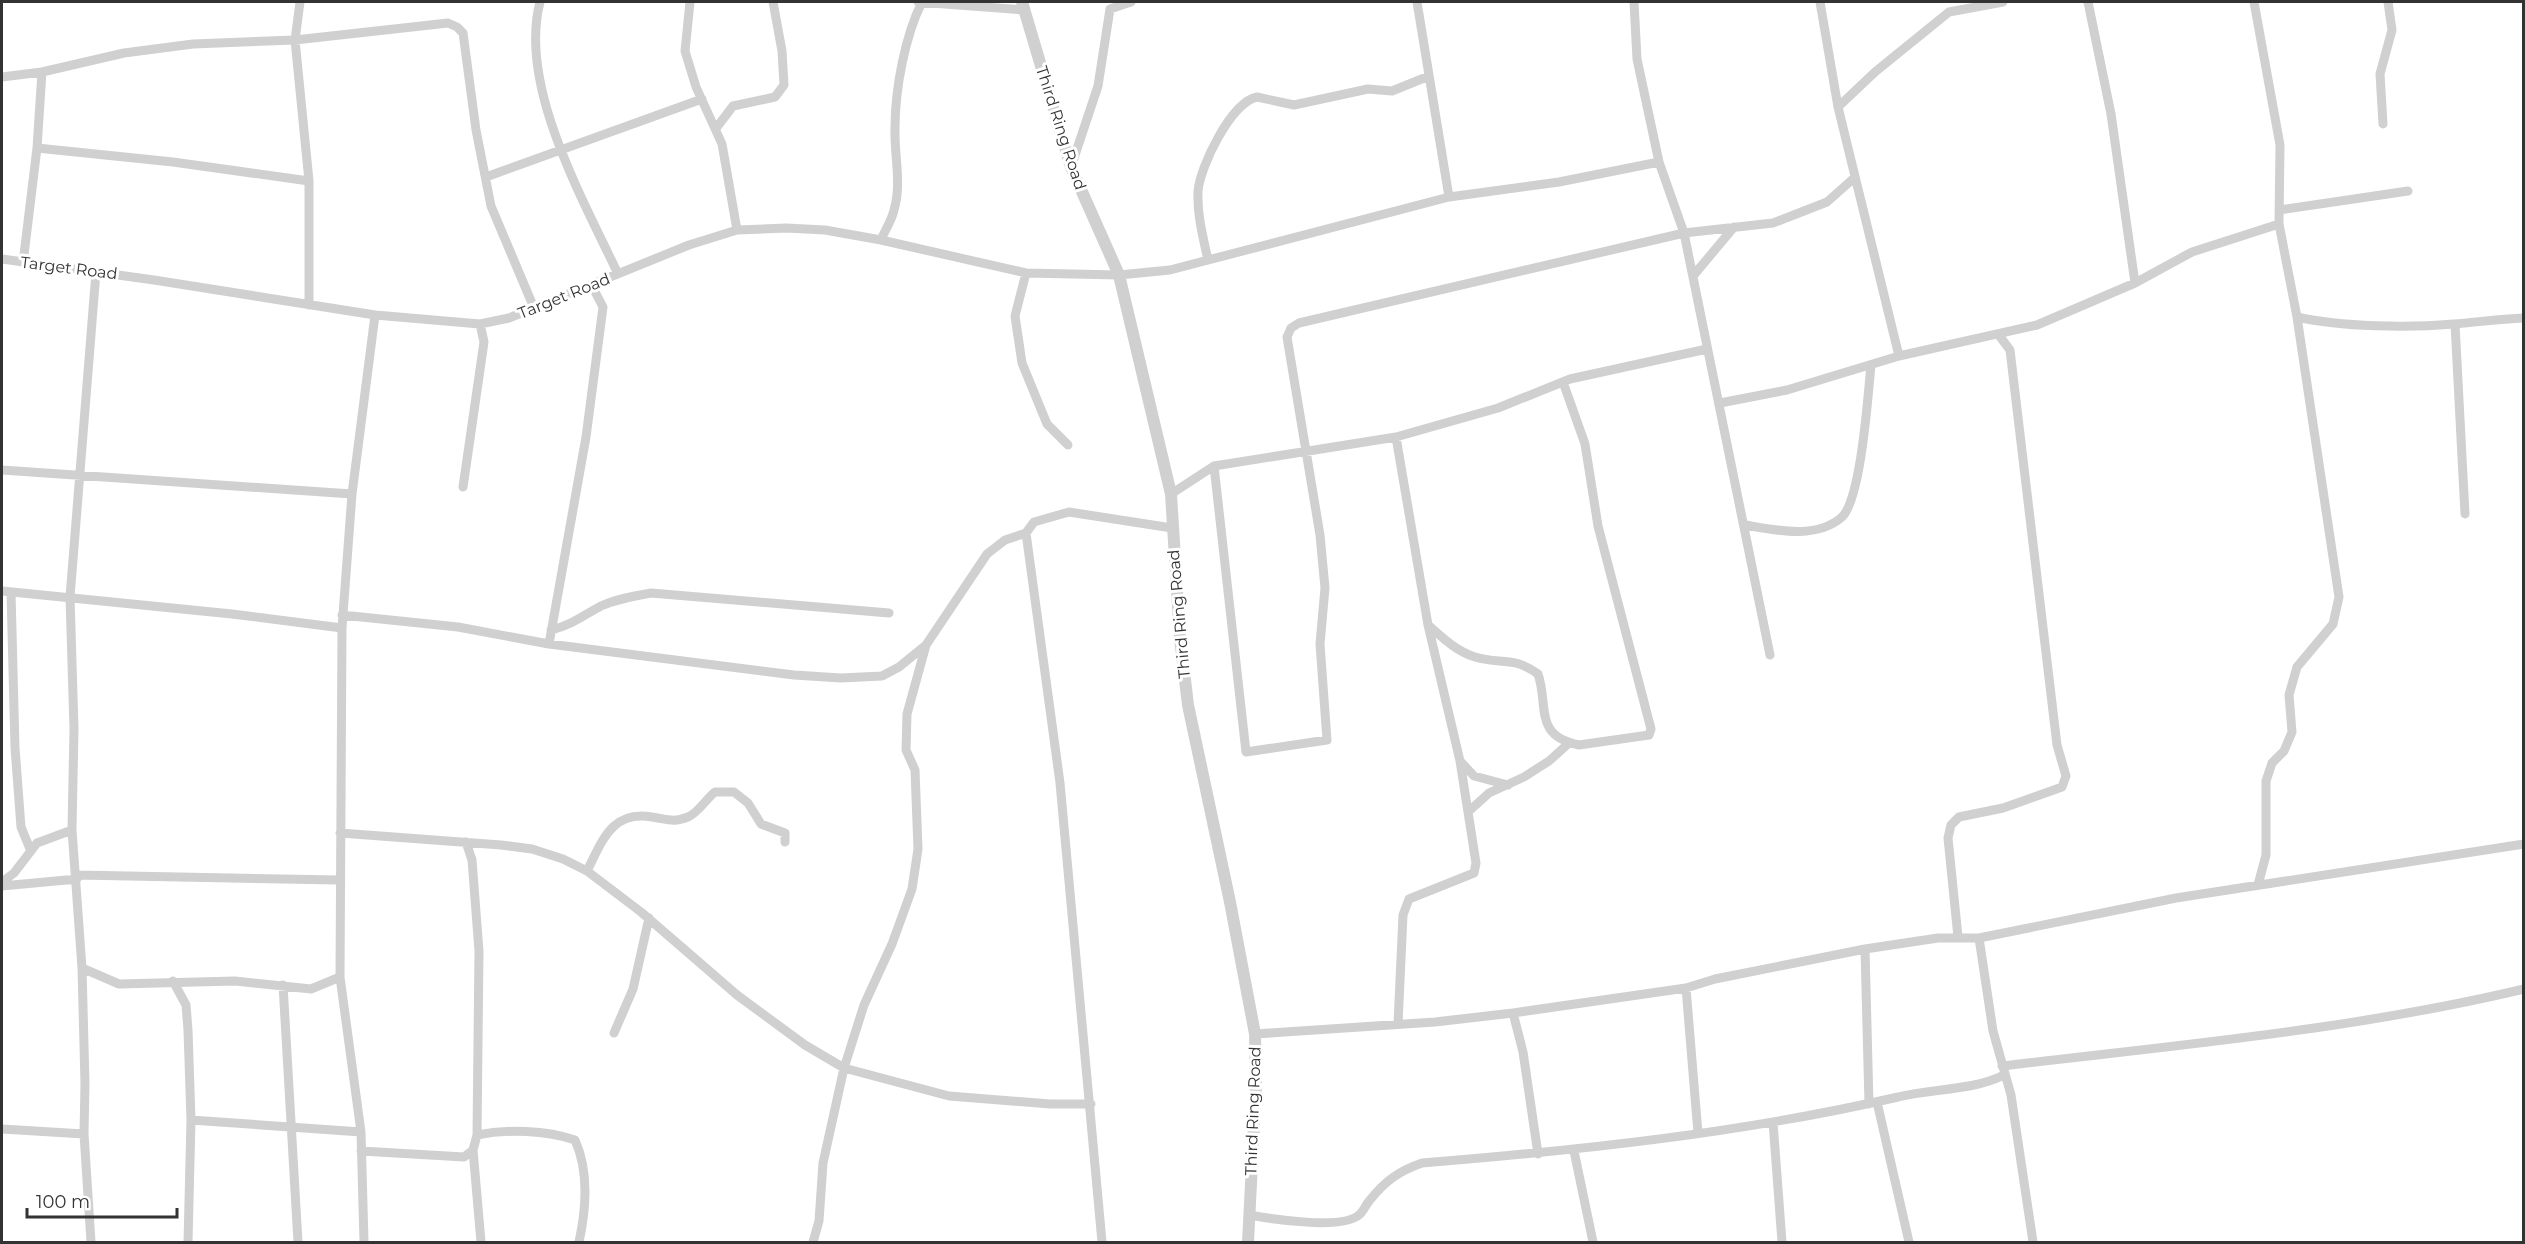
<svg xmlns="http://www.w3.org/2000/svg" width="2525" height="1244" font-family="Montserrat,sans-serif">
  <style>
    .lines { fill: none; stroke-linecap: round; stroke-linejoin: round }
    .minor { stroke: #d0d0d0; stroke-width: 9 }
    .tertiary { stroke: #d0d0d0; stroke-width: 12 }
    .labels { text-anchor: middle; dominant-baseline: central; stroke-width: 6; stroke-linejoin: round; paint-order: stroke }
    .street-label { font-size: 16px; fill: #333; stroke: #fff }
  </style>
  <rect width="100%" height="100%" fill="#fff"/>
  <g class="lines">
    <path class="minor" d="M300,2l-5,38 14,141v124
      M540,2c-22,84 43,197 78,272
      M690,2l-5,49 11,36 26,57 15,86
      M918,2l106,8
      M1417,2l32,195
      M1634,2l3,57 22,103 25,71 86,422
      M1820,2l18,105 61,249
      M2088,2l23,112 24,169
      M2254,2l26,143 -1,79 18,93 42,280 -6,27 -36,43 -8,28 3,37 -8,19 -12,12 -6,18v74l-8,30
      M2,77l40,-5 82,-19 69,-9 102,-4 153,-17 9,4 6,6 13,97 15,76 43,102
      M1838,107l37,-35 74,-60 54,-10
      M2383,124l-3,-50 12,-44 -4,-28
      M717,127l16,-21 42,-9 9,-12 -2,-34 -9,-49
      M37,148l136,14 136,19
      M1071,167l27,-81 12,-77 21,-7
      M486,177l216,-78
      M2279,210l129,-19
      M881,240c4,-10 11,-20 13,-30 8,-26 0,-56 1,-82 0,-39 10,-92 27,-126
      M2,259l152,21 221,35 105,9 29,-6 180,-73 48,-15 49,-2 39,2 56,10 145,33 93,2 51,-5 279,-73 110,-15 100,-20
      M1208,260c-5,-23 -11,-45 -10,-69 2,-24 33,-89 59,-94l37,8 74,-16 24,2 37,-15
      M23,263l14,-115 5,-76
      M1026,273l-11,43 7,47 25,61 21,21
      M1693,276l41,-49
      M2297,317c45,10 111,11 157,7 24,-2 46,-5 70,-6
      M2455,324l10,190
      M1720,403l67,-13 112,-34 138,-31 98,-42 57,-31 87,-28
      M1396,437l32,188 32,136 16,102 -2,10 -65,26 -6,16 -5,109
      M1214,466l32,286 81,-12 -7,-96 5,-56 -5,-53 -33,-198 4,-9 8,-5 385,-90 89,-10 54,-21 27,-24
      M2,470l350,24
      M463,487l21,-145 -4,-18
      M1171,494l43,-28 182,-29 102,-29 72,-29 137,-30
      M1745,525c30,5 71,15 97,-8 19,-18 26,-122 29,-152
      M1026,533l34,250 42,459
      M2,591l230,23 110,14
      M11,592l4,156 6,79 9,22
      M342,615l116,12 91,17 245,31 47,3 41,-2 17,-9 27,-22 61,-91 18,-14 21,-7 8,-11 35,-10 103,16
      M1428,625c15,13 28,26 47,32 26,8 36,-2 63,17 11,32 -5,62 41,71l70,-10 2,-6 -53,-203 -13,-82 -22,-62
      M551,630c19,-4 33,-15 50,-24 16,-7 33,-10 50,-13l238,20
      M549,644l37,-207 17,-130 -11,-21
      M1460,761l14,15 34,9
      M1468,812l21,-19 35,-16 25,-16 20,-18
      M340,833l161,12 31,4 31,10 24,12 54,41 96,83 68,50 39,23 105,28 101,8h41
      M587,871c15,-29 24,-61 65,-54 15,2 21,6 36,0 10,-4 18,-18 27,-25h19l14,11 13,21 24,9v9
      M77,875l262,5
      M2,882l12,-9 23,-30 35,-13
      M2,886l75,-7
      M1958,937l-10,-99 3,-13 8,-8 44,-9 59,-21 4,-11 -9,-31 -47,-395 -12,-16
      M1979,938l197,-40 348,-54
      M1865,949l4,155
      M82,968l37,16 116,-3 76,8 29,-12
      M173,981l13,24 2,25 3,90 -3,122
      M283,985l15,257
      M1686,988l12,145
      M1513,1013l10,39 15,102
      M614,1033l19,-44 16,-71
      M1255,1034l180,-12 78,-9 173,-25 29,-9 150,-30 73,-11h41l14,93 18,64 22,147
      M2002,1066c175,-21 350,-36 522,-77
      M1877,1102l32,140
      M191,1120l170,12
      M1773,1122l9,120
      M2,1129l82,5
      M477,1135c30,-6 69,-5 98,5 14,31 11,70 4,102
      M473,1150l8,92
      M361,1151l103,6 9,-7 4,-15 2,-184 -7,-91 -6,-18
      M1574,1151l19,91
      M1250,1215c21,4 92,15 109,0 5,-4 7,-11 11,-15 15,-19 29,-29 52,-37 160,-13 320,-30 476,-66 35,-9 74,-6 106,-22
      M91,1242l-7,-108 1,-50 -3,-116 -10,-138 2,-101 -4,-132 26,-325
      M364,1242l-3,-110 -21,-155 2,-349 10,-134 23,-179
      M813,1242l6,-21 4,-58 21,-95 20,-63 28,-61 20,-55 6,-40 -3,-79 -9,-20 1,-36 19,-69"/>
    <path class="tertiary" d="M1022,2l49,165 48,108 52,219 9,144 8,67 42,197 25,132 1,52 -8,156"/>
  </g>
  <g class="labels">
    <g class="street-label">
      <text transform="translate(1061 128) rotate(72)">Third Ring Road</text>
      <text transform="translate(69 268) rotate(7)">Target Road</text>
      <text transform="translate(564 296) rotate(-22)">Target Road</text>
      <text transform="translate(1179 614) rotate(-95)">Third Ring Road</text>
      <text transform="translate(1253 1111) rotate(-88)">Third Ring Road</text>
    </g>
  </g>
  <rect width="2525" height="1244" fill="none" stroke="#333333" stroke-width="6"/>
  <path d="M27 1208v9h150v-9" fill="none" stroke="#333333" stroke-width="3"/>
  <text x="36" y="1208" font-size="18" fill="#333333" stroke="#ffffff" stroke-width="4.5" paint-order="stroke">100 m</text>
</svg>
